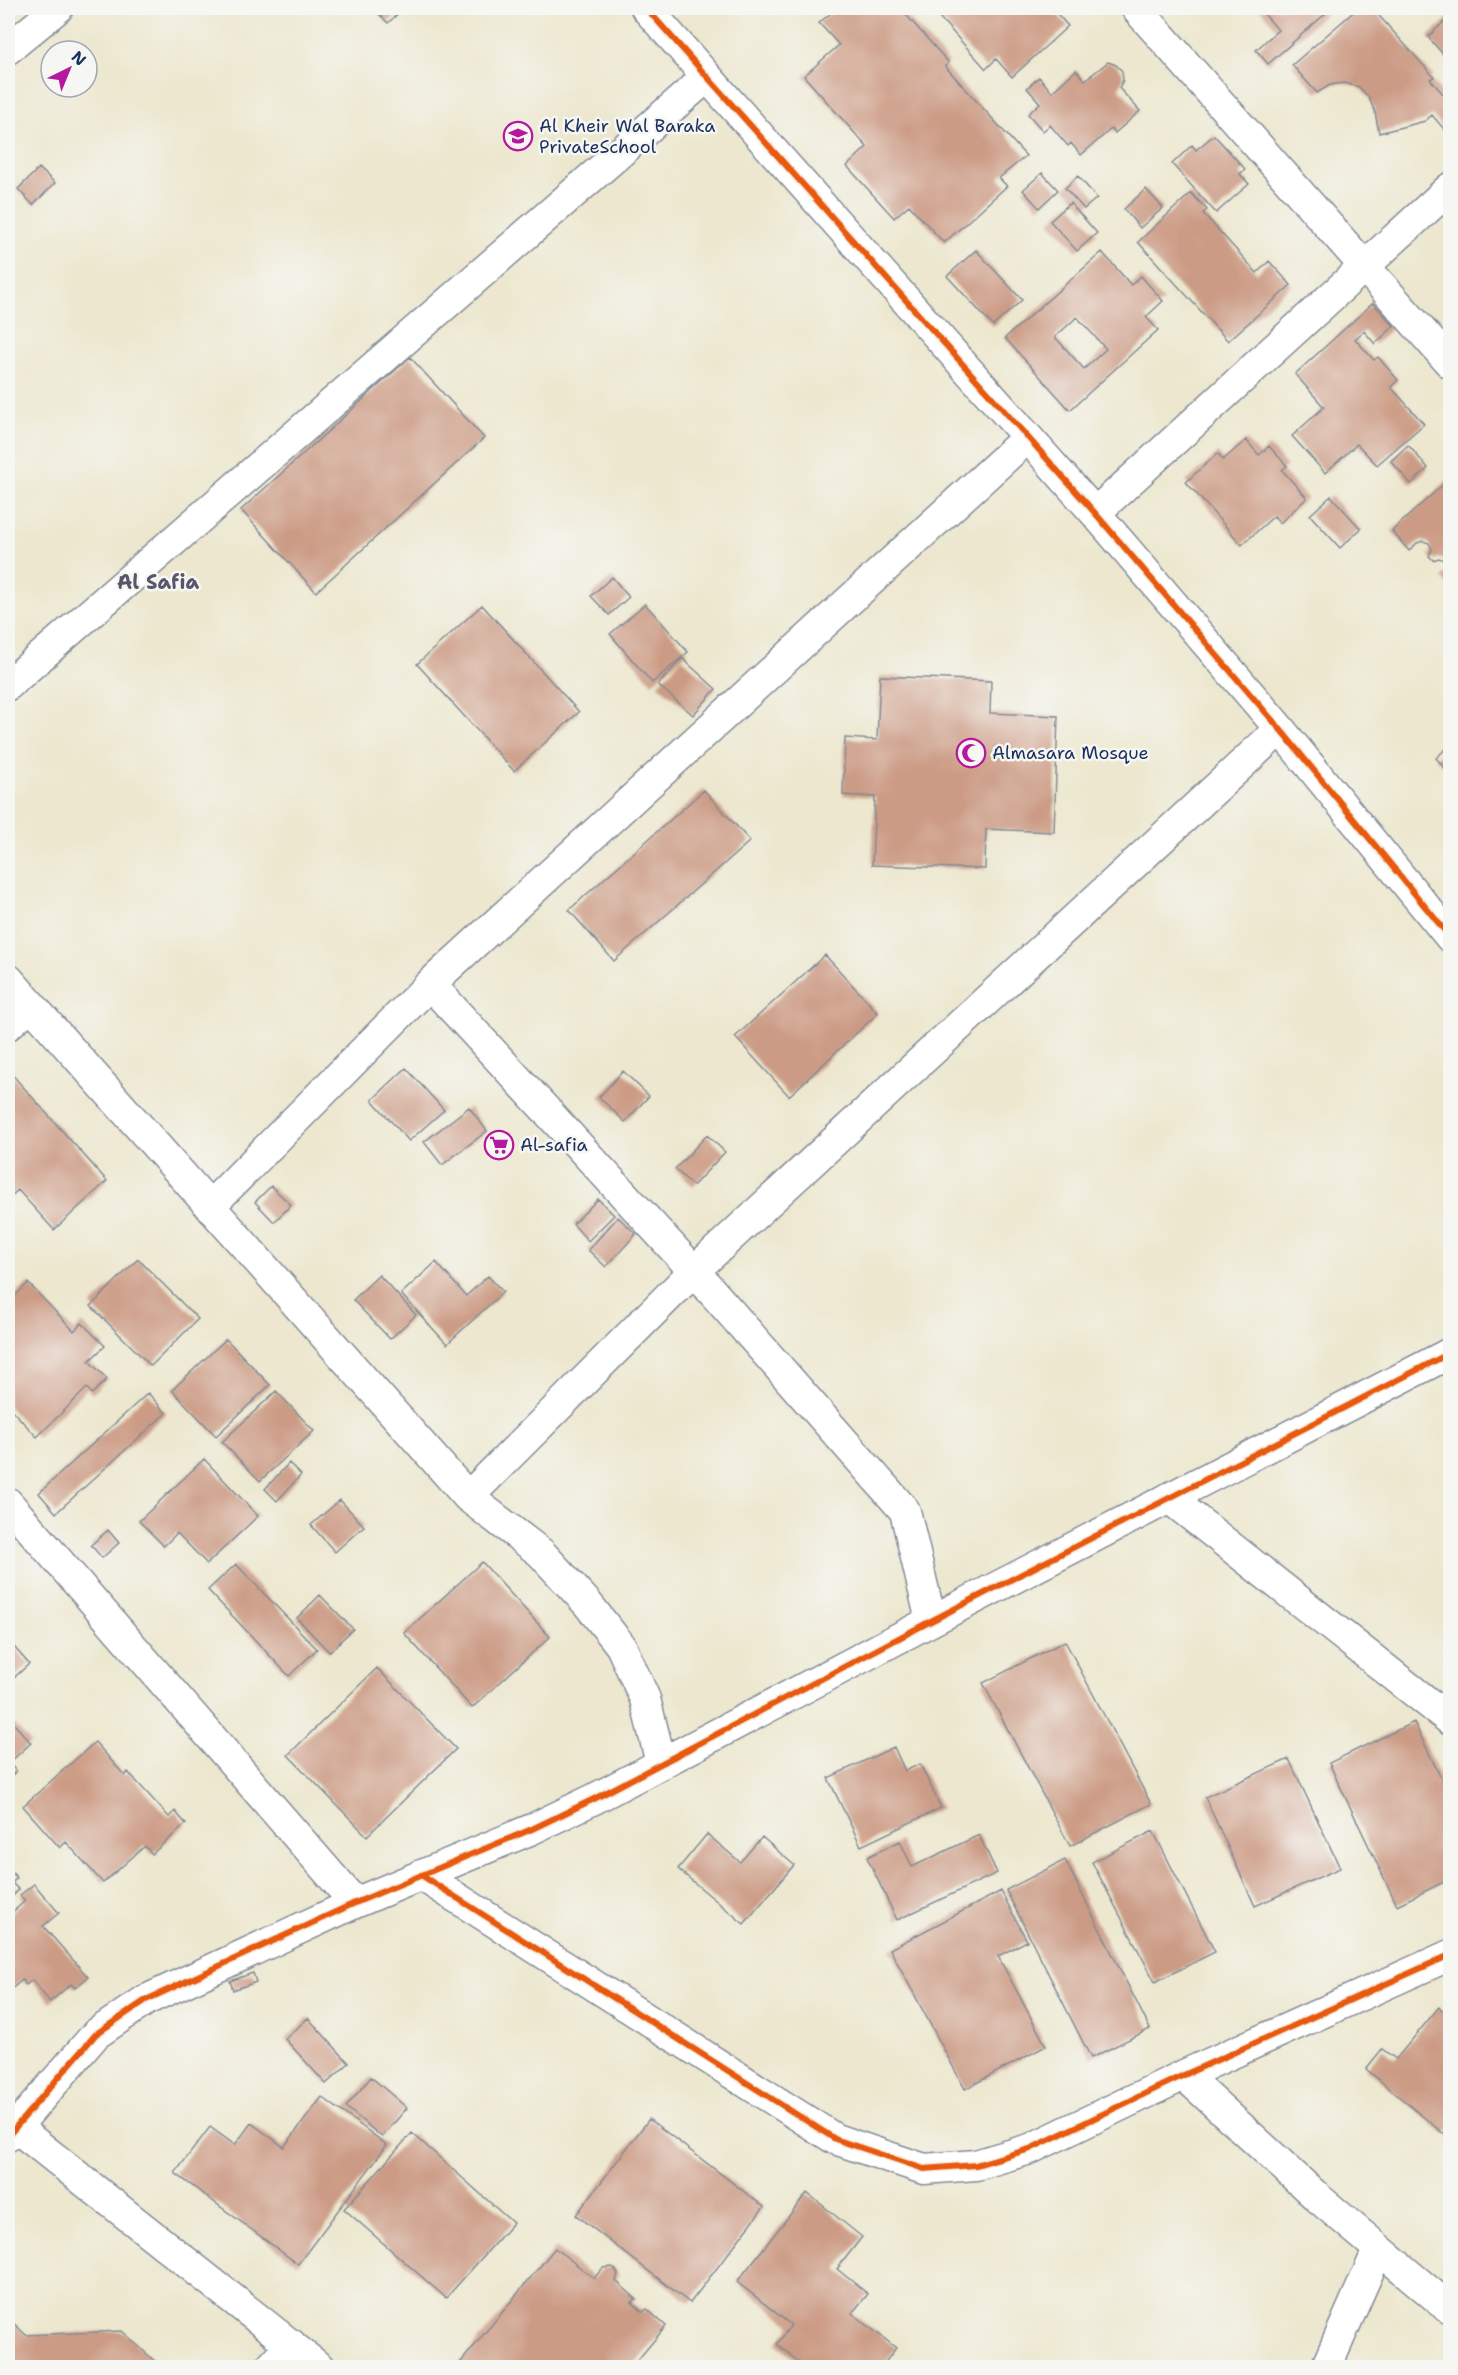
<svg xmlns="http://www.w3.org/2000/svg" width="1458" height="2375" font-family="'Shantell Sans',sans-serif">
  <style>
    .building { fill: #cc9b85; fill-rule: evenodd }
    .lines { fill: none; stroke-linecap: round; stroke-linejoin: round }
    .minor-casing { stroke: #848b96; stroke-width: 33 }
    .minor { stroke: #fff; stroke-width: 30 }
    .cycleway-casing { stroke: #f6f6f2; stroke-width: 10 }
    .cycleway { stroke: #e8590c; stroke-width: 6 }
    .labels { text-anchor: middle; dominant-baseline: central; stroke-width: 5; stroke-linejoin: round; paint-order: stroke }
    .poi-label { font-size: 18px; fill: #1b2f5e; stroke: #f6f6f2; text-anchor: start }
    .neighbourhood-label { font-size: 20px; font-weight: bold; fill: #59556c; stroke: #f6f6f2 }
  </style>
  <rect width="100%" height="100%" fill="#f6f6f2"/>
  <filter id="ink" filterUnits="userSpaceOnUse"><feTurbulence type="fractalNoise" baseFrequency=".0167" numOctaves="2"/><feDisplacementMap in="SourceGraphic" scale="12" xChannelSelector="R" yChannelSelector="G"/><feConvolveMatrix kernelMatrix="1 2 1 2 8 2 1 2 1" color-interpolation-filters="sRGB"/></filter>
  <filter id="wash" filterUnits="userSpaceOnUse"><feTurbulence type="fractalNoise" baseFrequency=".008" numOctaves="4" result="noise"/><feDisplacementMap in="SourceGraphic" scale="24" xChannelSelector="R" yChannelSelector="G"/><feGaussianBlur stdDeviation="1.35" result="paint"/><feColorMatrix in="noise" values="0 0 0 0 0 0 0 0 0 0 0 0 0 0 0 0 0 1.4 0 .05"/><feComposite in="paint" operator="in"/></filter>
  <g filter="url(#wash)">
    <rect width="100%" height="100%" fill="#ece7ce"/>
    <g id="blocks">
      <path class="building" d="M373,8h31l-16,15z
        M837,8h63l49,55 -4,3 81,90 -27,22 8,8 -63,57 -35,-38 -15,13 -47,-52 20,-19 -63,-71 35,-31 -20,-22z
        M931,8h121l16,18 -56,51 -16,-18 -10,10z
        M1259,8h73l-64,56 -12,-14 22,-20z
        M1358,8h14l62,69 -4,2 20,23v34l-18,-21 -7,6 -46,12 -4,-21 -6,-14 -10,-11 -15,-4 -14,2 -13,8 -25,-28z
        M1450,16v46l-22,-25z
        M1108,62l8,3 6,6 1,9 -4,8 21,23 -25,22 -4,-4 -30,26 -10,-12 -3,3 -18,-21 -7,6 -15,-17 12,-11 -13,-15 12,-11 13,15 24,-22 9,10z
        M1214,135l31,34 -5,5 9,10 -33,29 -44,-49 20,-19 4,5z
        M39,168l16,15 -22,22 -15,-16z
        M1042,173l16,17 -19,18 -16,-18z
        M1078,176l19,22 -13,11 -19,-21z
        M1146,189l17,19 -23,20 -16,-19z
        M1191,193l16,17 -4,3 54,60 12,-12 22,24 -63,56 -90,-99z
        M1070,203l27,30 -20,18 -27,-30z
        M976,250l46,50 -29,26 -46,-50z
        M1102,252l29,33 10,-9 22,25 -17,16 12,13 -88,80 -65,-72zM1077,317l29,32 -22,20 -29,-32z
        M1373,303l21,23 -19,18 -11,-13 -9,8 19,21 4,-3 20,23 -7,7 33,37 -47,41 -20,-21 -32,29 -33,-37 32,-29 -29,-33z
        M410,357l74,81 -168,154 -75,-82z
        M1246,440l13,15 10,-9 18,20 -5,4 25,28 -27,25 -6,-7 -32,29 -56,-63 32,-29 5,7z
        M1408,445l20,23 -17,16 -20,-23z
        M1450,478v110l-8,-10 7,-10 -3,-7 -7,-3 -6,2 -4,-4 3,-7 -3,-6 -6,-2 -6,2 -8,8 -17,-20z
        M1331,496l30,33 -21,19 -30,-33z
        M612,577l17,20 -20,18 -18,-19z
        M645,604l43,48 -36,31 -42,-49z
        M482,605l97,107 -65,59 -97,-107z
        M682,658l34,31 -23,26 -35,-30z
        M880,676l111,5 -1,32 68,3 -4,116 -68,-3 -1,40 -113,-4 3,-68 -32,-2 2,-57 32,2z
        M1450,745v29l-14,-16z
        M704,790l46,51 -136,120 -45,-51z
        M825,955l53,58 -89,83 -54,-59z
        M406,1068l38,42 -35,31 -37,-41z
        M8,1070l99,111 -53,49 -36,-40 -10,9z
        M623,1071l26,25 -24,26 -26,-25z
        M469,1107l18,24 -45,34 -18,-23z
        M707,1135l18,17 -32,34 -18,-17z
        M271,1186l20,19 -17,17 -19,-20z
        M598,1199l16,16 -26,26 -15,-17z
        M618,1217l18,17 -30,33 -18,-17z
        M138,1259l60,60 -47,47 -60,-60z
        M436,1262l30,34 22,-20 15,16 -56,52 -46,-50z
        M379,1275l37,40 -26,24 -37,-39z
        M28,1283l46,48 8,-8 23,23 -16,15 18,18 -15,15 -5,-6 -50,49 -29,-31v-57l3,-3 -3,-3v-40z
        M226,1339l44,46 -54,51 -44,-46z
        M276,1391l38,40 -54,50 -38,-39z
        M148,1393l18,20 -110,100 -17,-20z
        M204,1459l54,57 -51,48 -30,-31 -13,13 -25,-25z
        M289,1463l12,12 -24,26 -12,-12z
        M340,1500l24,26 -29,26 -24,-27z
        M108,1530l11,13 -17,15 -11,-13z
        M482,1562l68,75 -78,71 -68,-75z
        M236,1564l81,85 -28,27 -81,-86z
        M320,1595l33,34 -24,23 -32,-34z
        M8,1640l21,24 -21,19z
        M1065,1641l86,163 -81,42 -87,-163z
        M377,1668l79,81 -89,87 -79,-81z
        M8,1717l23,26 -22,20 7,8 -8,8z
        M1414,1722l36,75v82l-53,26 -68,-142z
        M95,1742l30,34 3,-4 41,45 6,-6 11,13 -34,30 -7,-8 -42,37 -37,-41 -6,6 -37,-42z
        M894,1747l11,24 15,-7 21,44 -80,38 -33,-68z
        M1289,1759l51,109 -85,38 -50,-109z
        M1153,1831l62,121 -60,30 -63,-120z
        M707,1834l33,28 22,-25 32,28 -50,59 -66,-55z
        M979,1835l18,38 -100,47 -30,-63 33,-16 12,26z
        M1065,1860l85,169 -59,29 -85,-168z
        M8,1868l9,10 -5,5 7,7 -11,10z
        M34,1884l25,29 -16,13 45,51 -13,11 -4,-4 -21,18 -18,-22 -6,5 -4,-5 -14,12v-76l17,-15 -5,-6z
        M1001,1891l26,50 -29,15 48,90 -81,43 -75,-140z
        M253,1973l3,9 -23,8 -3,-9z
        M1439,2007l11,10v112l-5,6 -79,-66 16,-20 14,10z
        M308,2018l41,45 -23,21 -41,-45z
        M371,2077l36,31 -25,29 -36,-30z
        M322,2097l65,48 -89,119 -123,-91 35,-46 25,18 16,-22 33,24z
        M649,2119l115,88 -74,96 -114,-88z
        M412,2133l101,90 -67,75 -102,-89z
        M807,2193l55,44 -25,32 31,25 -16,19 44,35 -15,20h-75l-29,-24 14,-19 -54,-43z
        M555,2248l39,30 9,-10 9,-1 3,2 3,5 -2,7 20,18 -4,3 11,10 4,-3 19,17 -35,42h-175z
        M8,2318l18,17 96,-4 40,37h-154z"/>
    </g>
  </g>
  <g filter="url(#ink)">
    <use href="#blocks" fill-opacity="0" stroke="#848b96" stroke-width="1.5"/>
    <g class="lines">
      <g class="minor-casing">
        <path id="minor" d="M646,8l449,505 185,216 170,208
          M1136,8l314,355
          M8,49l50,-41
          M1095,513l355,-325
          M8,685l699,-608
          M8,979l460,518 73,56 46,50 34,43 24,53 16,64
          M430,984l264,287 211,240 26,110
          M8,1025l23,-20
          M210,1206l220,-222 597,-546
          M468,1497l226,-226 586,-542
          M1169,1498l281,222
          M8,1503l347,400
          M421,1875l414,264 89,30 52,-4 54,-16 154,-74 266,-120
          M1184,2075l133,122 133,112
          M8,2121l312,247
          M8,2136l88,-102 50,-34 209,-97 177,-74 62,-30 337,-178 519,-268
          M269,2368l22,-24
          M1326,2368l52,-118"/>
      </g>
      <use href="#minor" class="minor"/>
      <g class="cycleway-casing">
        <path id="cycleway" d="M646,8l449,505 185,216 170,208
          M421,1875l414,264 89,30 52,-4 54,-16 154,-74 266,-120
          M8,2136l88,-102 50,-34 209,-97 177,-74 62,-30 337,-178 519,-268"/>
      </g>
      <use href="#cycleway" class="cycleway"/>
    </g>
  </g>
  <defs>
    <g id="school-ring" transform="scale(1.5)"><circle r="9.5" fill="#f6f6f2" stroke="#b5179e" stroke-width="1.5"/><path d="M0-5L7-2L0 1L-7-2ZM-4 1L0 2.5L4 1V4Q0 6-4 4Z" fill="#b5179e"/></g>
    <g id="mosque-ring" transform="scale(1.5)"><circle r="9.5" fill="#f6f6f2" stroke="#b5179e" stroke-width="1.5"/><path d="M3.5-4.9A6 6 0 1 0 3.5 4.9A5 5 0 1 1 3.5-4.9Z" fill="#b5179e"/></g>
    <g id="supermarket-ring" transform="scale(1.5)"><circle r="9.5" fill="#f6f6f2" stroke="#b5179e" stroke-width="1.5"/><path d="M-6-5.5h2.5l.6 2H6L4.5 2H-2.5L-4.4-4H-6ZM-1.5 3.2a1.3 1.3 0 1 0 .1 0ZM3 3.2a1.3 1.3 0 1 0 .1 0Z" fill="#b5179e"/></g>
  </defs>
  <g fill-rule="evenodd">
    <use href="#school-ring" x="518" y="136"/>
    <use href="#mosque-ring" x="971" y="753"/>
    <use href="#supermarket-ring" x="499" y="1145"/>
  </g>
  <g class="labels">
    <g class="poi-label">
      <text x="539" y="126">Al Kheir Wal Baraka<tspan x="539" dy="21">PrivateSchool</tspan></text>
      <text x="992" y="753">Almasara Mosque</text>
      <text x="520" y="1145">Al-safia</text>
    </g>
    <g class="neighbourhood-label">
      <text x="158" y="582">Al Safia</text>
    </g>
  </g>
  <rect width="1458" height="2375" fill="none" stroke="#f6f6f2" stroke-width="30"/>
  <g transform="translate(69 69) rotate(43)"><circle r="28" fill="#f6f6f2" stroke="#9ea6b7" stroke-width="1.5"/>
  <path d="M0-4.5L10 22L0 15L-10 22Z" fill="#b5179e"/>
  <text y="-9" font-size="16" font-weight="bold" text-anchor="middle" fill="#1b2f5e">N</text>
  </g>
</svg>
